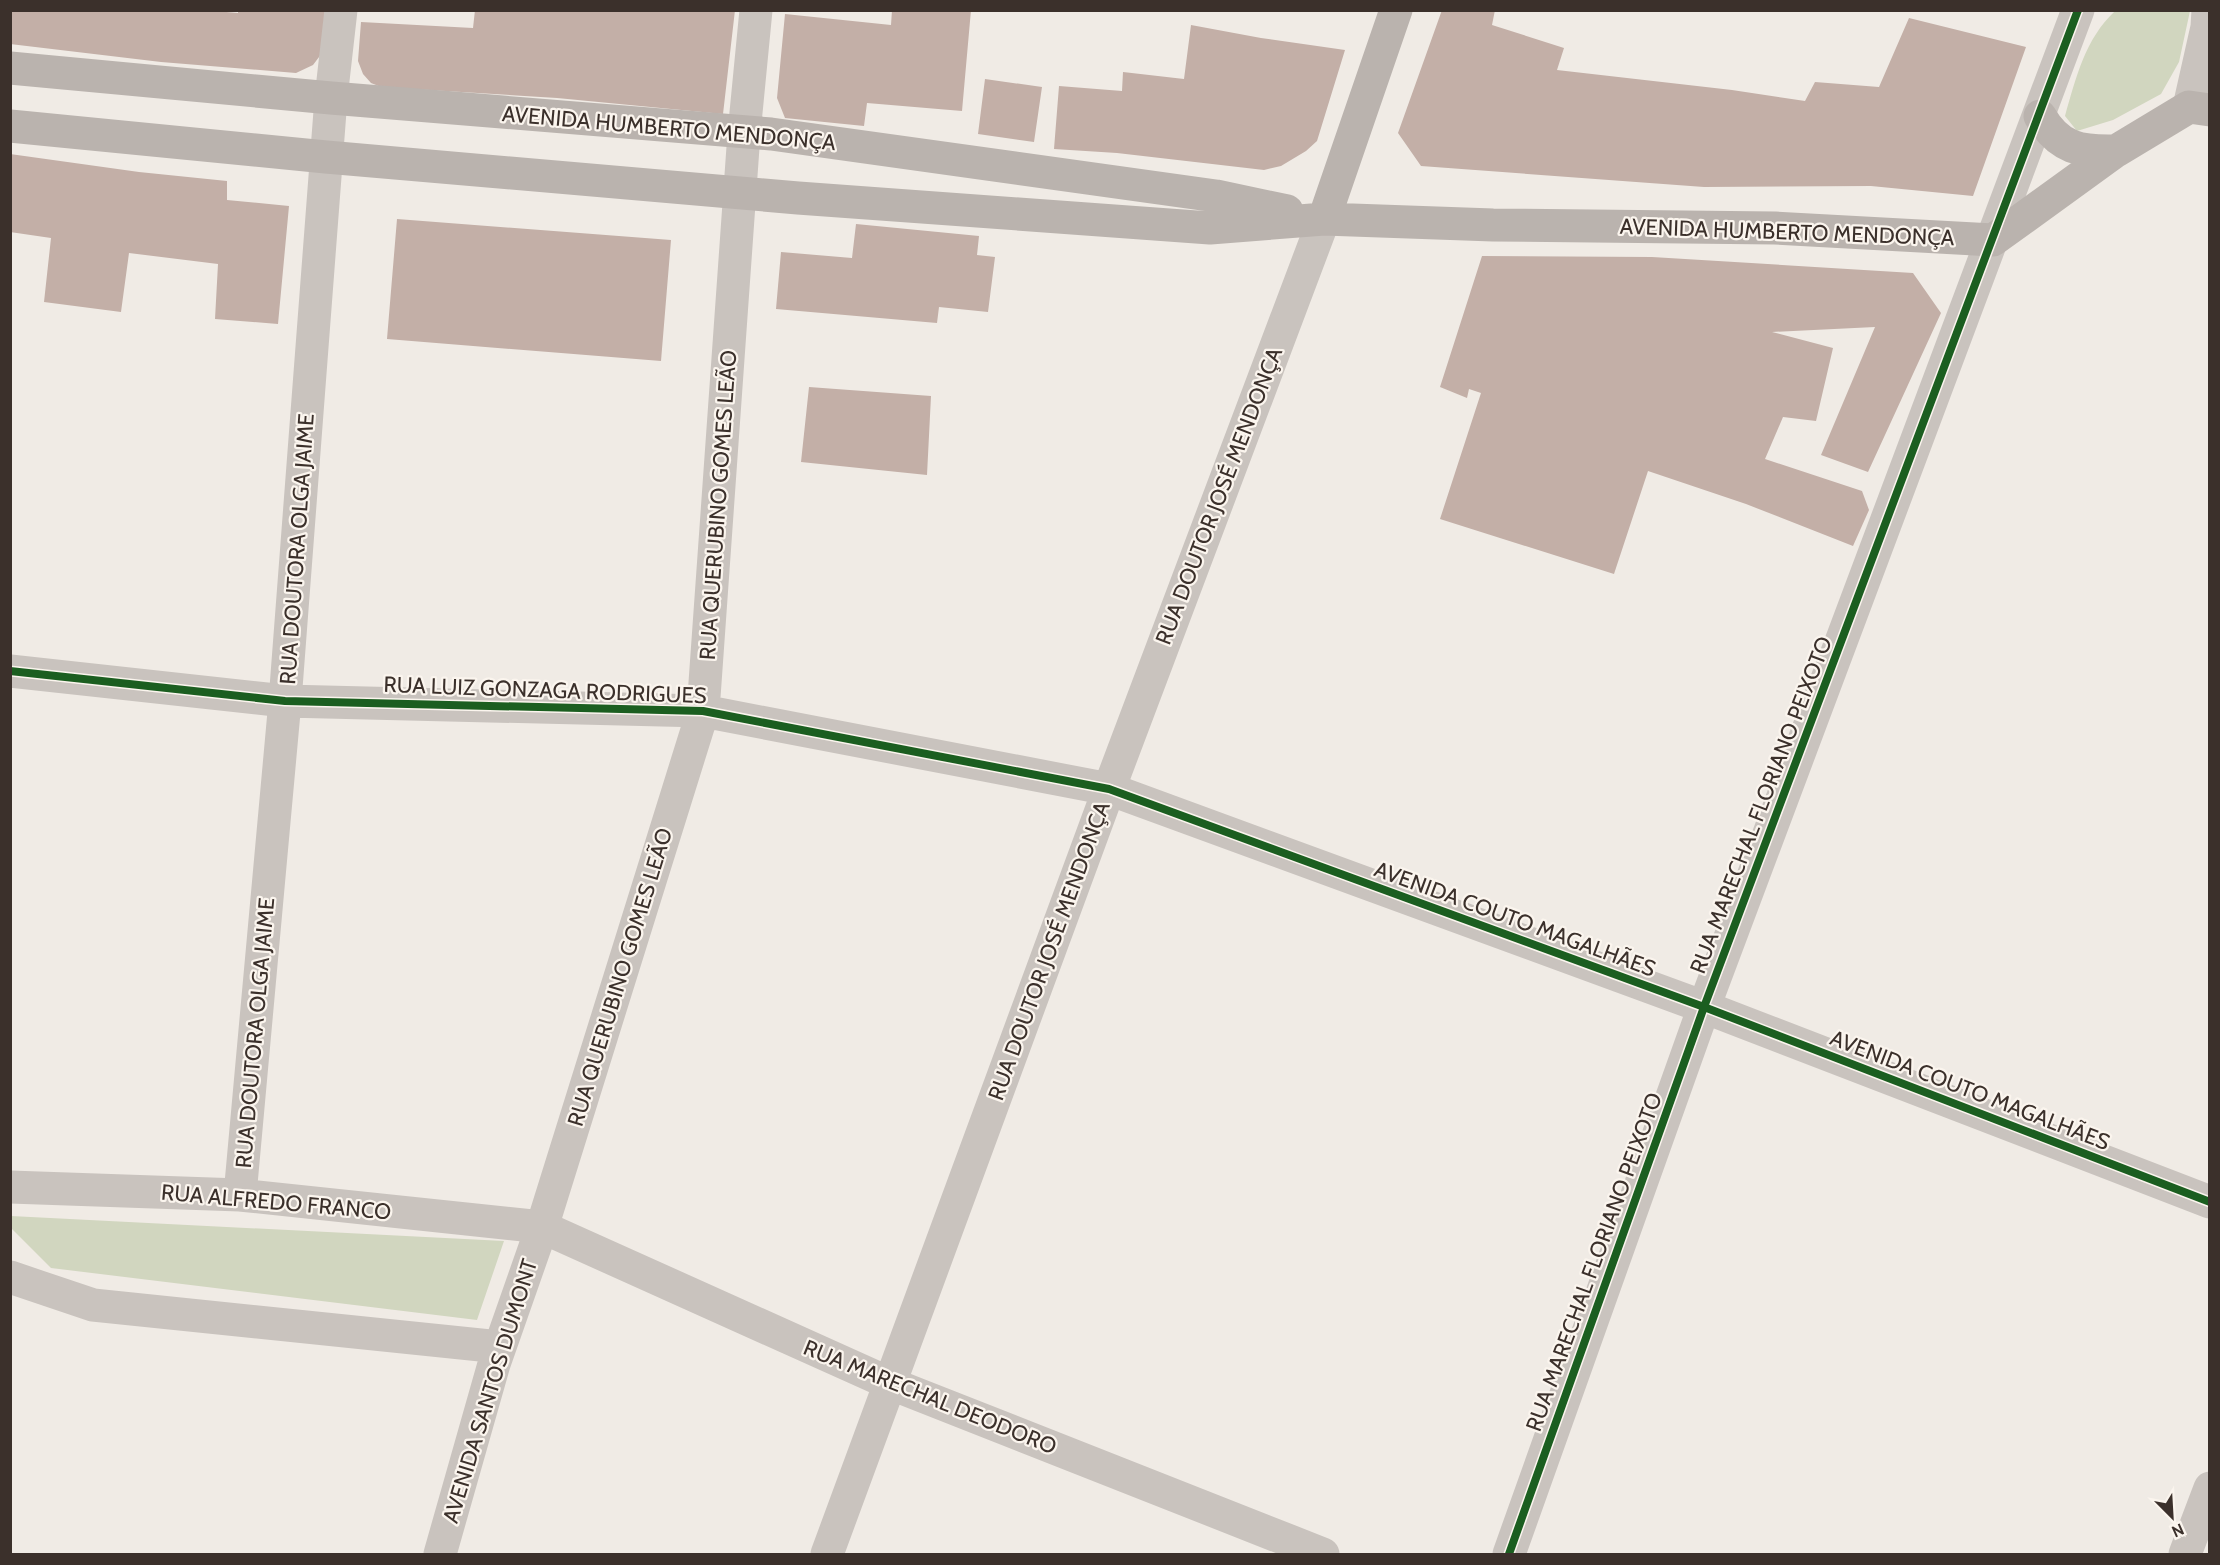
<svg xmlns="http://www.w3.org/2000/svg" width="2220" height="1565" font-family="Cabin,sans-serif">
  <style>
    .green { fill: #d1d6bf }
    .building { fill: #c3afa7 }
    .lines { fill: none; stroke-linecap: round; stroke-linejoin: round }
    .minor { stroke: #c9c3be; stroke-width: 33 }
    .secondary { stroke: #bab3ae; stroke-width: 33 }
    .cycleway-casing { stroke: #fbf5ee; stroke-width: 11 }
    .cycleway { stroke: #1b5e20; stroke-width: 8 }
    .labels { text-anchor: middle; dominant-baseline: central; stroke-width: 4.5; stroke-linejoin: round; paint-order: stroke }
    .street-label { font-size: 22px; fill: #3b302b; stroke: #fbf5ee }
  </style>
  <rect width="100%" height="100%" fill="#f0ebe5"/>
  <path class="green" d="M2115,11h75l-11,51 -18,32 -48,26 -36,11 -12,-15c11,-38 20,-77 50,-105z
    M11,1216l493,25 -27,79 -426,-52 -40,-40z"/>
  <path class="building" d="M10,10h193l35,3v-3h87l-3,43 -9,12 -17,8 -135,-11 -151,-18z
    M475,10h260l-12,104 -166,-16 -176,-11 -10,-4 -8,-9 -5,-13 3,-39 112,6z
    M892,10h79l-9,101 -95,-8 -3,23 -79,-8 -8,-20 8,-84 106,11z
    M1442,10h53l-3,15 72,23 -7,22 175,20 73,11 10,-19 64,5 30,-69 117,29 -53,149 -102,-10 -167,1 -283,-21 -23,-33z
    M1191,25l70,13 84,12 -28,91 -11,10 -25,15 -17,4 -147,-17 -63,-4 5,-63 63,5 1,-19 61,7z
    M985,79l57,8 -8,55 -56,-8z
    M10,154l129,18 88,9v19l62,6 -11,118 -63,-5 3,-55 -89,-11 -8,59 -77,-10 7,-64 -41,-6z
    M397,219l274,21 -10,121 -274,-22z
    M856,224l123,12 -2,19 18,2 -7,55 -49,-5 -2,16 -161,-14 5,-57 71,6z
    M1482,256l170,1 261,16 28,40 -73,159 -47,-17 54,-128 -103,5 61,16 -17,73 -33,-4 -18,42 97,32 7,19 -16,36 -107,-42 -98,-33 -34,103 -174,-55 41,-126 -12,-4 -2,9 -27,-11z
    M809,387l122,9 -4,79 -126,-13z"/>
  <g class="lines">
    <path class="minor" d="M2189,107l18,-80 1,-17
      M10,671l275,30 418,10 406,78 595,218 506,195
      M10,1187l230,8 302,32 347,156 434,171
      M240,1195l45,-494 46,-603 10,-88
      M10,1277l83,28 407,42
      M440,1554l54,-190 48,-137 161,-516 41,-578 12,-123
      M827,1554l282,-765 215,-570
      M1509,1554l195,-547 374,-997
      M2185,1554l25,-66"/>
    <path class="secondary" d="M10,68l321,30 440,36 445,62 71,15
      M2040,116c19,33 41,36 76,35
      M10,126l316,31 472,41 412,30 114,-9 169,6 282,3 218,12 123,-89 73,-44 21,3
      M1324,219l72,-209"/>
    <g class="cycleway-casing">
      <path id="cycleway" d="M10,671l275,30 418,10 406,78 595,218 506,195
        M1509,1554l195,-547 374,-997"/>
    </g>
    <use href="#cycleway" class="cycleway"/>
  </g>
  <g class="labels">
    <g class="street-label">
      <text transform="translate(669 128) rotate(5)">AVENIDA HUMBERTO MENDONÇA</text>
      <text transform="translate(1787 232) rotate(2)">AVENIDA HUMBERTO MENDONÇA</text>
      <text transform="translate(1219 496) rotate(-69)">RUA DOUTOR JOSÉ MENDONÇA</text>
      <text transform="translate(718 505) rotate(-86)">RUA QUERUBINO GOMES LEÃO</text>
      <text transform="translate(297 549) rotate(-86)">RUA DOUTORA OLGA JAIME</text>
      <text transform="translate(545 690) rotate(2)">RUA LUIZ GONZAGA RODRIGUES</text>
      <text transform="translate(1761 805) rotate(-69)">RUA MARECHAL FLORIANO PEIXOTO</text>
      <text transform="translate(1515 919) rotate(20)">AVENIDA COUTO MAGALHÃES</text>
      <text transform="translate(1049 951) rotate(-70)">RUA DOUTOR JOSÉ MENDONÇA</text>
      <text transform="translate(620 977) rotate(-73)">RUA QUERUBINO GOMES LEÃO</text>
      <text transform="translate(255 1033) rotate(-85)">RUA DOUTORA OLGA JAIME</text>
      <text transform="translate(1970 1090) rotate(21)">AVENIDA COUTO MAGALHÃES</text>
      <text transform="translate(276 1202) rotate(5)">RUA ALFREDO FRANCO</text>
      <text transform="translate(1594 1262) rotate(-70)">RUA MARECHAL FLORIANO PEIXOTO</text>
      <text transform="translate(490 1391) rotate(-73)">AVENIDA SANTOS DUMONT</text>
      <text transform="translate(930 1397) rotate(22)">RUA MARECHAL DEODORO</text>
    </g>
  </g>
  <rect width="2220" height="1565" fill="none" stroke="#3b302b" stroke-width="24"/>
  <g transform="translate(2172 1517) rotate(156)" stroke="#fbf5ee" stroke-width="4.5" paint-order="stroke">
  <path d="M0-4.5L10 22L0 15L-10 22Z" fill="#3b302b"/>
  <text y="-9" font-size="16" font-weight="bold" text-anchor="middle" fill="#3b302b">N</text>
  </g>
</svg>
